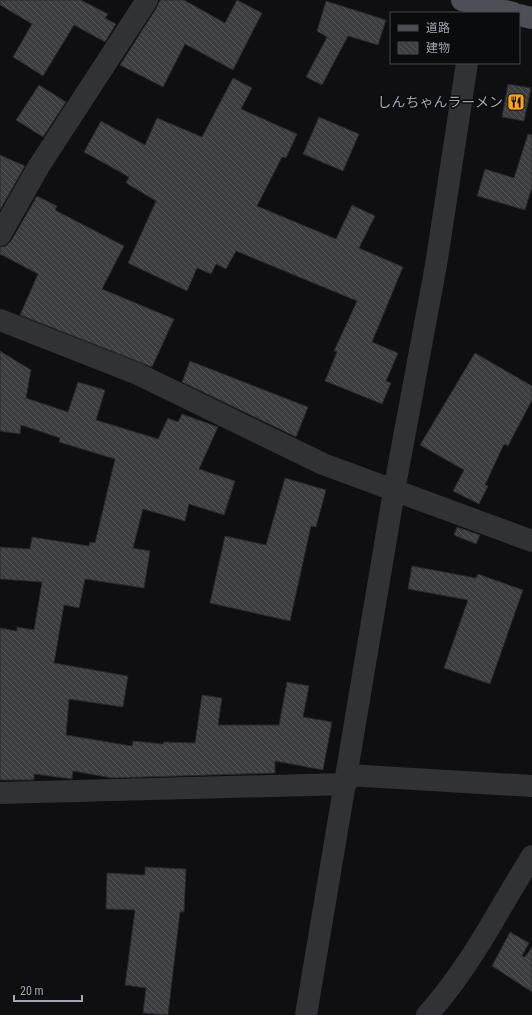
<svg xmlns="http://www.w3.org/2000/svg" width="532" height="1015" font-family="'Roboto Condensed','Noto Sans JP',sans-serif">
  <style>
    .building { fill: url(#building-back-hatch); stroke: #29292d }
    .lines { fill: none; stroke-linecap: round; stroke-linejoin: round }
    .minor { stroke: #303236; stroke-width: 22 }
    .major { stroke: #4c4f55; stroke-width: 22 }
    .labels { text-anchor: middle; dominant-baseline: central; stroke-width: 3; stroke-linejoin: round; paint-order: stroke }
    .poi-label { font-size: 14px; fill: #a0a7b3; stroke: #0a0b0c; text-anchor: end }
  </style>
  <defs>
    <pattern id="building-back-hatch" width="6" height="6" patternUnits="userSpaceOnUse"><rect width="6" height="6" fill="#3b3d41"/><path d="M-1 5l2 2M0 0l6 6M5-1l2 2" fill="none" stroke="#54565a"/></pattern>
  </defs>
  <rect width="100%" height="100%" fill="#0f0f11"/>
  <path class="building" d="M0,0h81l27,14 -3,4 11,6 -11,18 -31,-17 -31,51 -30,-19 19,-33 -32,-19z
    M160,0h24l41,23 12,-23 25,13 -29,57 -48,-26 -22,43 -43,-22 37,-58z
    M326,1l60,19 -8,25 -30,-9 -26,49 -16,-8 21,-40 -10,-6z
    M233,78l19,10 -11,21 56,25 -11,24 -4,-1 -25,49 79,33 16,-34 23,11 -16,32 44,19 -31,75 26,11 -12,28 5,2 -9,21 -57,-23 12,-29 -3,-1 23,-50 -121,-50 -10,18 -10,-5 -5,10 -14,-6 -10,23 -59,-28 28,-62 -30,-18 3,-6 -45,-25 17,-31 44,24 12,-27 45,19z
    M508,84l23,4 -7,33 -22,-4z
    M39,85l27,17 -23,35 -27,-17z
    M319,117l40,17 -16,37 -40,-17z
    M528,134l4,1v52l-7,23 -48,-14 8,-27 29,9z
    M0,155l25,11 -25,44z
    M37,196l20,10 -2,4 69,36 -22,43 72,30 -22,48 -132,-52 18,-41 -38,-20v-7l6,-1 5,-5z
    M0,351l31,19 -5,28 42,14 10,-30 27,8 -9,30 62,19 10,-21 10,4 4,-8 36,13 -19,42 36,12 -11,34 -35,-11 -4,17 -42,-12 -10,39 17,3 -6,37 -59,-9 -6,29 -15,-3 -10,58 74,13 -5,31 -54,-8 -3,36 66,11 1,-5 30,3 1,-2 31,1 7,-48 20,3 -4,27h61l8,-43 22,4 -6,31 29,5 -9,48 -48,-9v12l-163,5 -39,-7 -1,8 -38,-5v6h-34v-152l17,3v-4l17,3 8,-48 -42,-3v-32l30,2 2,-12 57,9 1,-4 5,1 20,-84 -56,-17 1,-4 -39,-13 -1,9 -20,-3z
    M475,353l57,33v14l-24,46 -4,-2 -19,41 3,1 -9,18 -26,-13 11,-21 -44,-25z
    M190,361l118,46 -12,30 -114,-55z
    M285,478l41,12 -10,37 -5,-1 -21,95 -80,-18 15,-67 41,9z
    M457,527l23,8 -4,9 -22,-9z
    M412,566l64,12 2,-4 45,16 -33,94 -46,-16 24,-68 -60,-11z
    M145,867l41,2 -2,43h-4l-12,103 -25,-2 3,-25 -21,-3 10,-75 -29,-1 1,-36 38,2z
    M510,932l19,11 -7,13 3,1 7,-10v45l-40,-26z"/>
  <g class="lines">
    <path class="minor" d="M0,235l39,-69 108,-166
      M0,320l138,54 185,90 209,77
      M348,775l184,11
      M0,793l346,-9
      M306,1015l88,-524 42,-226 31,-202
      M427,1015c43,-47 71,-105 105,-159"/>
    <path class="major" d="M462,0l51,13
      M519,15l13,3"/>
  </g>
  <defs>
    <g id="restaurant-square" transform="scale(0.9)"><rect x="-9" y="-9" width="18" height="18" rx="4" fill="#fba31d" stroke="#0a0b0c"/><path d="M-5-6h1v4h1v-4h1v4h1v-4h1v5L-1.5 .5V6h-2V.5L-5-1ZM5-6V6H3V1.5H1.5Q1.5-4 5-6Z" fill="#111"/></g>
  </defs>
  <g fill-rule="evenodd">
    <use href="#restaurant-square" x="516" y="102"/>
  </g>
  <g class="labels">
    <g class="poi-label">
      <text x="503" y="102">しんちゃんラーメン</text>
    </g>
  </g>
  <rect x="390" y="12" width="130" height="52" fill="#0a0b0c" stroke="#46494f"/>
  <rect x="398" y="25" width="20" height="6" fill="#4c4f55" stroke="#46494f"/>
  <text x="426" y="32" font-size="12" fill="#a0a7b3">道路</text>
  <rect x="398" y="42" width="20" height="12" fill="url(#building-back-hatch)" stroke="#46494f"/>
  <text x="426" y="52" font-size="12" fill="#a0a7b3">建物</text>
  <path d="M14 995v6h68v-6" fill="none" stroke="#a0a7b3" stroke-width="2"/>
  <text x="20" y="995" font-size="12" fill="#a0a7b3" stroke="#0a0b0c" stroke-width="3" paint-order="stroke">20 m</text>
</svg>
